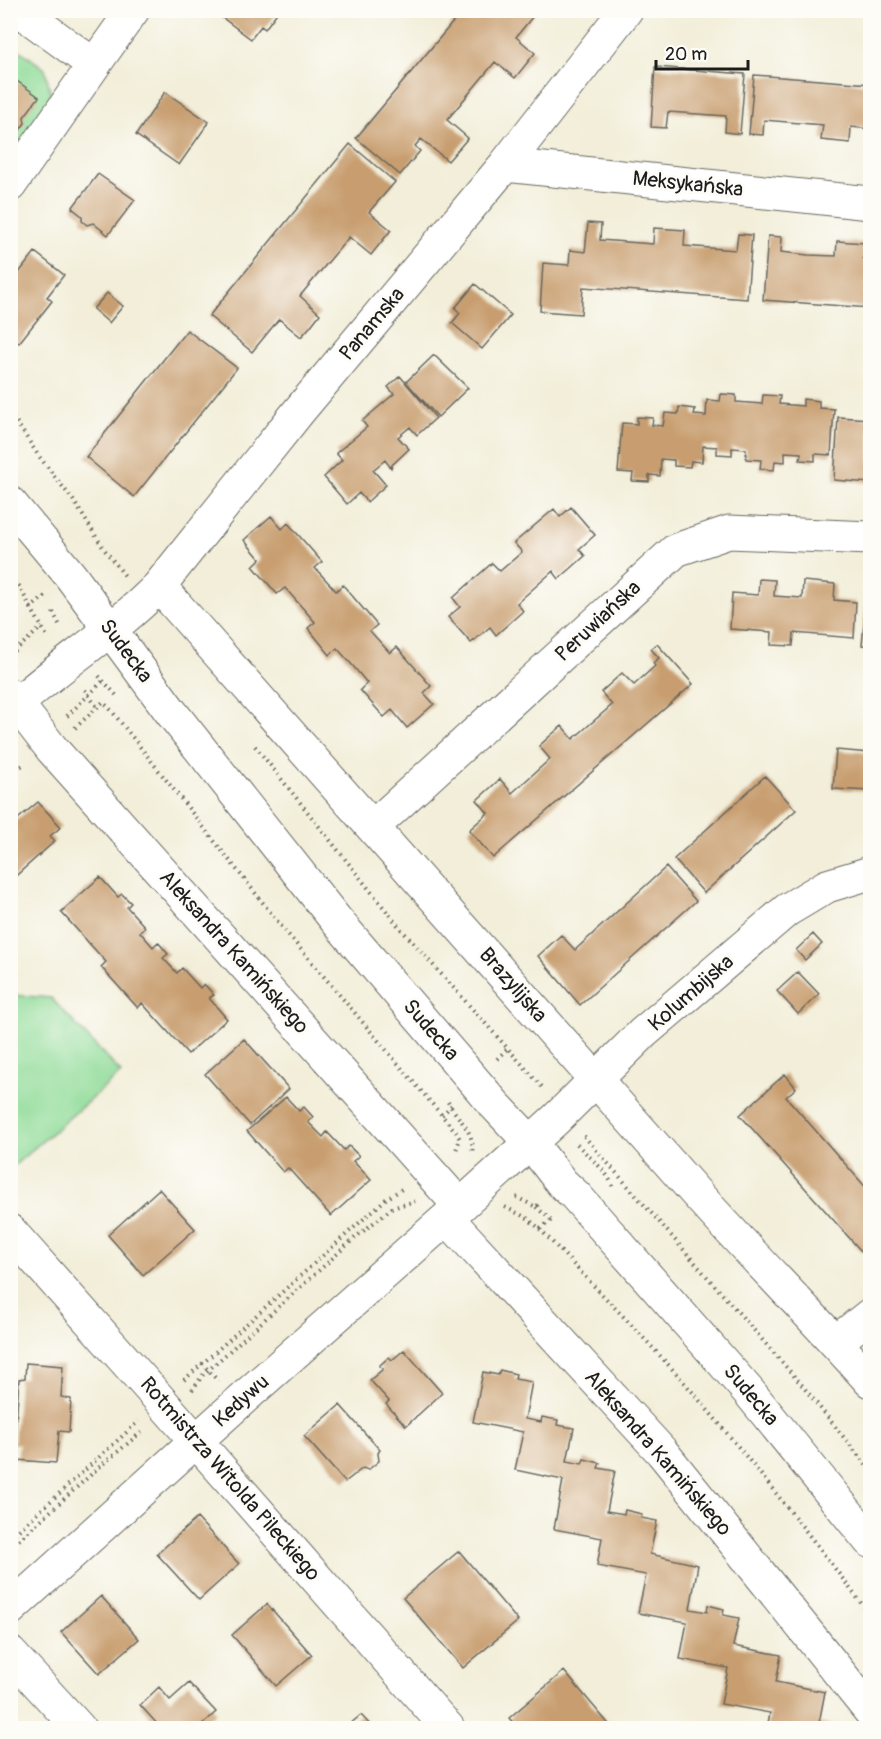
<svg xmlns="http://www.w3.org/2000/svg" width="881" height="1739" font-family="Pangolin,sans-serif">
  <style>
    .green { fill: #8fdb98; stroke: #567c5a; stroke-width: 1.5 }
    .building { fill: #c89e70 }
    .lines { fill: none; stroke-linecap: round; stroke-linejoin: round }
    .minor-casing { stroke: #67665e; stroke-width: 35 }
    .path { stroke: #67665e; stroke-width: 4; stroke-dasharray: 1.5 4.5; stroke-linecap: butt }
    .minor { stroke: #fff; stroke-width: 33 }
    .labels { text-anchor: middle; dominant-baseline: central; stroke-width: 6; stroke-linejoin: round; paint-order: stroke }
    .street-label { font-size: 21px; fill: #1c1c1c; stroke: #fdfcf7 }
  </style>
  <rect width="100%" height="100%" fill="#fdfcf7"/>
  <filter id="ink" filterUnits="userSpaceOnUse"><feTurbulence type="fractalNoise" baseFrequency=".0167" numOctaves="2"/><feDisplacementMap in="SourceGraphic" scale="12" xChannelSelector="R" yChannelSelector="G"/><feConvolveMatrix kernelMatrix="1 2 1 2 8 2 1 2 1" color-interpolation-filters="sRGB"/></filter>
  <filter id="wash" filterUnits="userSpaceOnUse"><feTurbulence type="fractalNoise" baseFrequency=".008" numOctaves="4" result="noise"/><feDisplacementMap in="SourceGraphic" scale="24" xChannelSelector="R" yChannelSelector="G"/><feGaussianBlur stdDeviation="1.35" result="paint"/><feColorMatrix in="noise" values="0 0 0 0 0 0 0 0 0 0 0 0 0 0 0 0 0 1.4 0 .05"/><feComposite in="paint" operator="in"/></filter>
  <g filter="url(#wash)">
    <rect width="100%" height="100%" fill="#f2eed9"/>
    <path class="green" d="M11,44l34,25 10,42 -44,60z
      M11,995l40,3 70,75 -110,95z"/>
    <g id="blocks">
      <path class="building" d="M212,10h67l-14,19 -4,-3 -10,13z
        M463,10h75l-22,27 19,16 -20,25 -20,-16 -48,58 21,18 -20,23 -27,-22 -6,7 5,5 -20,24 -44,-37z
        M655,67l90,7 -5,60 -15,-2 1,-16 -28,-2 -30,-2 -2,16 -15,-1z
        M754,75l116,9v45l-19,-2 -1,16 -29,-3 2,-15 -59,-5 -1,15 -14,-1z
        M10,76l29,21 -15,20 1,6 -5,7 -7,1 -3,4z
        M165,92l44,30 -30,43 -43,-30z
        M350,144l45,38 -26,30 22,18 -20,25 -22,-18 -49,59 20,18 -10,13 -9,10 -22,-18 -27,33 -43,-36z
        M98,174l37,26 -27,35 -15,-12 -6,2 -5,-4v-5l-10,-8z
        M588,223l13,1 -1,16 53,4 1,-16 31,2 -1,16 52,4 2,-16 14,1 -5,64 -164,-12 -2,27 -41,-3 3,-48 26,2 1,-15 15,2z
        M768,236l14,1 -1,15 27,3 28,1 1,-15 28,2 -2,15 7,1v49l-107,-8z
        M35,252l29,23 -17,22 5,4 -33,42 -9,-7v-65l2,-2 6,5z
        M475,284l36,31 -29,34 -30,-26 8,-10 -5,-5z
        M107,293l16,13 -14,17 -16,-14z
        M187,330l50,38 -103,129 -48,-40z
        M434,355l34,33 -30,29 -32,-35z
        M400,376l36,42 -19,17 -7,-8 -12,10 11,12 -17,16 -1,3 -6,-8 -12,10 13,15 -19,17 -8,-9 -12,11 -23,-27 18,-17 -6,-7 31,-26 -5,-6 32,-27 -6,-7z
        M721,394l15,1v7l26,2 1,-9 17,1 -1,8 24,2v-7l16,2v7l15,1 -3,46 -16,-1v7l-15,-1 1,-7 -16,-1v10l-10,-1 -1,9 -14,-1 1,-9 -15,-1v-10l-14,-1v7l-15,-1v-7l-14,-1 -1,16 -11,-1 -1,6 -16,-1v-6l-13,-1 -1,17 -11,-1v7l-17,-1 1,-8 -15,-1 4,-49 15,1v-7l16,1 -1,7 11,1 2,-13 13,1 1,-7 16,2 -1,6 12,1 1,-16 13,1z
        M838,417l32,2v64l-36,-3z
        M571,507l24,28 -16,14 6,7 -26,23 -6,-8 -36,32 6,8 -27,24 -6,-8 -19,16 -23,-26 12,-10 -7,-9 39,-35 8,8 22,-19 -8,-9 40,-34 6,8z
        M271,516l11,13 6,-6 34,39 -7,6 11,12 10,11 7,-6 34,40 -7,6 20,22 7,-6 34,39 -7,7 10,11 -27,24 -15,-18 -8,7 -24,-27 7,-7 -14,-17 -16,-18 -7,7 -22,-27 7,-6 -30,-34 -8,6 -24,-28 7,-7 -16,-19z
        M759,579l16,1 -1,16 28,2 1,-17 32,3 -1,16 22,2 -2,36 -60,-5 -1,13 -22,-1 1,-13 -42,-3 2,-36 26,2z
        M866,602h4v44l-8,-1z
        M657,644l36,40 -200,174 -24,-28 19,-17 -11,-13 23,-21 12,14 38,-34 -11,-13 11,-10 12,-10 11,13 39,-34 -11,-13 21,-19 12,12 21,-19 -2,-3 6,-5 -8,-9z
        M836,750l34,3v38l-37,-2z
        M765,776l31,34 -92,83 -30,-34z
        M38,802l23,25 -11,9 5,5 -45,40v-61l3,3z
        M666,867l30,34 -116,104 -42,-49 23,-21 14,15z
        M100,877l18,20 4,-3 9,9 -4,4 18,20 -5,5 13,15 5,-5 10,12 -5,4 14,15 5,-5 18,20 4,-4 10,11 -5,3 18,21 -39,35 -46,-51 -4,5 -37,-41 5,-5 -45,-50z
        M813,934l9,10 -17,16 -9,-10z
        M798,972l21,22 -21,20 -21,-23z
        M244,1039l45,50 -39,36 -45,-51z
        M785,1074l11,14 -10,9 84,95v51l-9,8 -121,-136z
        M286,1097l13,14 5,-4 9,10 -5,5 15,15 4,-5 17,18 5,-4 10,10 -6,5 18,19 -40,36 -43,-48 -5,4 -36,-41z
        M159,1189l36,40 -52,46 -35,-40z
        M404,1350l38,43 -36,33 -20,-22 3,-3 -19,-21 13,-11 -4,-3 10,-9 3,3z
        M26,1363l37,3 -2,31 10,2 -1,16 -1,17 -10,-1 -3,32 -39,-3 2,-16h-5l3,-34 2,-31 6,-1z
        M500,1370l16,4 -1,5 17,3 -7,37 16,3 1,-5 16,3 -1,5 17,3 -7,33 15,3 2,-5 16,4 -2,5 17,3 -8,40 17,3 1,-4 17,4 -1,4 16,3 -7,33 48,11 -8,44 17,3 1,-7 16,4 -1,6 16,3 -6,28 48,9 -5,27 49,10 -6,31 25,5h-77l3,-15 -49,-9 7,-36 -48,-9 7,-37 -49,-9 8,-38 -49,-9 5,-28 -48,-9 9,-49 -48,-10 8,-38 -50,-10 10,-50 15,3z
        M340,1405l40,45 -2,3 1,8 -11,9 -5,-2 -18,14 -41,-46z
        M197,1518l42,46 -40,36 -42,-46z
        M459,1551l59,70 -55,47 -60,-70z
        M101,1596l38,43 -40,35 -38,-42z
        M267,1604l45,51 -36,31 -44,-51z
        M564,1671l48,57h-94l-9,-10z
        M189,1683l27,29 -15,14v2h-45l3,-2 -19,-21 19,-18 11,13z
        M361,1715l12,13h-28z"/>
    </g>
  </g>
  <g filter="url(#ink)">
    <use href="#blocks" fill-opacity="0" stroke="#67665e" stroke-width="1.5"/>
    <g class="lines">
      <g class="minor-casing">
        <path id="minor" d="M19,10l75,55 39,-55
          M505,165l365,38
          M10,185l84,-120
          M10,503l60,72 101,137 165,208 158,184 37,39 31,40 13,12 174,197 121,149
          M159,586c180,201 357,405 537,607 57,64 118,124 174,188
          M10,695l42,54 408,457
          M10,710c48,-44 104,-78 149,-124l140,-175 206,-246 121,-155
          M374,826l302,-276 53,-18 141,6
          M870,873l-43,13 -40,24 -144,123 -88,87 -108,98 215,234 208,259
          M10,1231l151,170 287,327
          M836,1342l34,-27
          M10,1609l228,-206 209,-185
          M10,1653l69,75"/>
      </g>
      <path class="path" d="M10,412l28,43 35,45 31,49 21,27
        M10,577l9,9 12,22
        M45,596l-14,12 17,30
        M53,612l8,16
        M10,655l32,-28
        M99,676l17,19
        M85,690l12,17
        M67,716l36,-35
        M75,728l28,-26 8,8 175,222 170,200 4,7 -5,14
        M255,746l145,182 144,161
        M10,771l14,-6
        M497,1059l10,-10
        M448,1102c9,17 28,30 24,51
        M442,1115l10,-10
        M584,1136l217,248 69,86
        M577,1144c12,14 31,26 36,44
        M516,1197l20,10 4,-4
        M505,1207l22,11 13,11 13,-10
        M536,1207l15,13
        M540,1229c52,56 106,109 155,166 61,72 119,145 175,220
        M202,1363l16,18
        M184,1380l202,-181 16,-10
        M192,1390l11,-15 153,-138 36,-29 23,-7
        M10,1538l129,-117
        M10,1548l87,-79 47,-39"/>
      <use href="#minor" class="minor"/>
    </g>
  </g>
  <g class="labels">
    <g class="street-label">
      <text transform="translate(688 184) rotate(6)">Meksykańska</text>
      <text transform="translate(372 324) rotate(-50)">Panamska</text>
      <text transform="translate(598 621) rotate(-43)">Peruwiańska</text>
      <text transform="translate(126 651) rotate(53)">Sudecka</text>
      <text transform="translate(234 952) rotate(48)">Aleksandra Kamińskiego</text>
      <text transform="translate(513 985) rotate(49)">Brazylijska</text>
      <text transform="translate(691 993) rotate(-41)">Kolumbijska</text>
      <text transform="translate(431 1030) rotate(49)">Sudecka</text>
      <text transform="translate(751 1395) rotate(50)">Sudecka</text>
      <text transform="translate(241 1401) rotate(-42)">Kedywu</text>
      <text transform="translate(658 1453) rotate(49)">Aleksandra Kamińskiego</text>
      <text transform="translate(230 1479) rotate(49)">Rotmistrza Witolda Pileckiego</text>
    </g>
  </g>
  <rect width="881" height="1739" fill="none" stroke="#fdfcf7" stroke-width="36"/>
  <path d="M656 60v9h92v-9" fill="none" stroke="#1c1c1c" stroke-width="3"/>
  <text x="665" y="60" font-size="18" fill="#1c1c1c" stroke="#fdfcf7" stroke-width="4.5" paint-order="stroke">20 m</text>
</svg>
